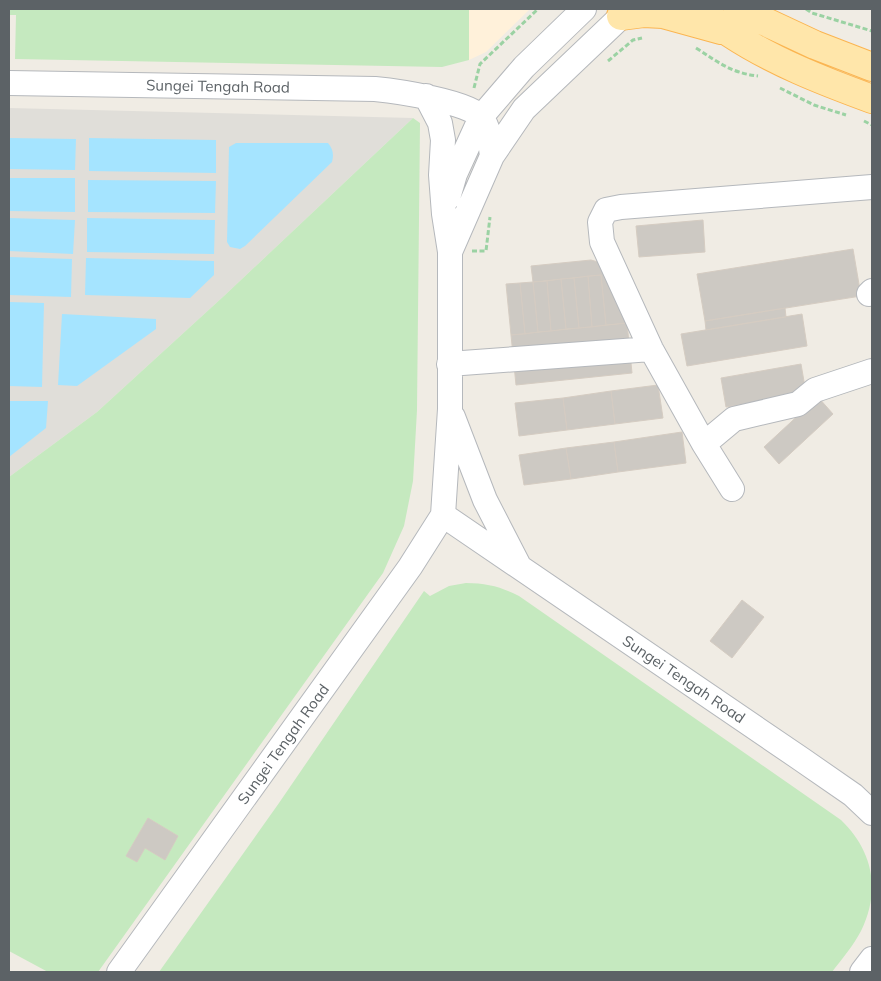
<svg xmlns="http://www.w3.org/2000/svg" width="881" height="981" font-family="Mulish,sans-serif">
  <style>
    .commercial { fill: #fff1da }
    .industrial { fill: #e0ded9 }
    .green { fill: #c5e9bf }
    .water { fill: #a5e4ff }
    .building { fill: #cdc9c3; stroke: #d5ccc2 }
    .lines { fill: none; stroke-linecap: round; stroke-linejoin: round }
    .minor-casing { stroke: #b5b8bc; stroke-width: 26 }
    .major-casing { stroke: #fbb551; stroke-width: 30 }
    .path { stroke: #9bd2a3; stroke-width: 3; stroke-dasharray: 5 2.5; stroke-linecap: butt }
    .minor { stroke: #fff; stroke-width: 24 }
    .major { stroke: #ffe6aa; stroke-width: 28 }
    .labels { text-anchor: middle; dominant-baseline: central; stroke-width: 4.5; stroke-linejoin: round; paint-order: stroke }
    .street-label { font-size: 15px; fill: #5c6266; stroke: #fff }
  </style>
  <rect width="100%" height="100%" fill="#f0ece4"/>
  <path class="commercial" d="M469,9h61l-44,43 -17,8z"/>
  <path class="industrial" d="M9,108l404,10 -188,177 -128,117 -88,65z"/>
  <path class="green" d="M9,9h460v51l-27,7 -427,-8 1,-44h-7z
    M413,118l7,5 -3,287 -4,71 -9,45 -21,47 -285,399h-50l-39,-21v-474l88,-65 128,-117z
    M466,583c21,0 35,4 53,13l322,224c32,31 40,70 20,111 -8,15 -19,28 -29,41h-673l120,-169 145,-212 6,5 19,-10z"/>
  <path class="water" d="M9,138l67,1 -1,31 -66,-1z
    M89,138l127,2v33l-127,-2z
    M236,143h92c5,6 6,11 4,19l-87,84 -5,3 -10,-2 -3,-5 2,-95z
    M9,178h66v34l-66,-1z
    M88,180l128,1 -1,32 -127,-1z
    M9,218l66,2 -2,34 -64,-3z
    M87,218l128,2 -1,34 -127,-2z
    M9,257l63,2 -1,38 -62,-2z
    M86,258l128,3v14l-24,23 -105,-3z
    M9,302l35,1 -2,84 -33,-1z
    M62,314l94,5v10l-79,57 -19,-1z
    M9,401h39l-2,27 -37,29z"/>
  <path class="building" d="M703,220l2,32 -66,5 -3,-31z
    M853,249l8,47 -156,25 -8,-47z
    M591,260l7,2 12,12 17,49 -21,2 -5,-50 -68,7 -2,-16z
    M601,275l5,50 -14,2 -4,-51z
    M588,276l4,51 -13,1 -5,-50z
    M574,278l5,50 -13,1 -5,-50z
    M561,279l5,50 -15,2 -4,-50z
    M547,281l4,50 -13,1 -5,-50z
    M533,282l5,50 -13,2 -5,-51z
    M520,283l5,51 -14,1 -5,-51z
    M785,308l1,9 -80,13 -1,-9z
    M802,314l5,32 -120,20 -6,-32z
    M627,323l5,50 -116,12 -5,-50z
    M801,364l5,29 -80,14 -5,-29z
    M658,385l5,33 -48,6 -4,-33z
    M611,391l4,33 -48,6 -4,-32z
    M818,397l15,17 -54,50 -15,-17z
    M563,398l4,32 -48,6 -4,-33z
    M682,432l4,31 -68,9 -4,-30z
    M614,442l4,30 -47,7 -5,-31z
    M566,448l5,31 -47,6 -5,-30z
    M742,600l22,17 -32,41 -22,-17z
    M148,818l30,18 -13,24 -20,-12 -8,14 -11,-6z"/>
  <g class="lines">
    <g class="minor-casing">
      <path id="minor" d="M9,83l366,6c21,2 96,13 107,29 8,12 8,24 10,38
        M448,198l7,-24 26,-57 43,-50 60,-58
        M450,252l42,-96 32,-47 105,-100
        M869,294l3,-3
        M449,364l202,-15
        M453,417l32,83 33,64
        M704,444l30,-25 64,-15 17,-14 57,-19
        M732,489l-28,-45 -53,-95 -49,-107 -2,-20 6,-12 15,-3 251,-20
        M443,515l358,244 52,36 19,18
        M119,972l291,-405 33,-52 7,-106v-157l-6,-38 -3,-39 2,-35 -3,-17 -14,-27
        M862,972l10,-13"/>
    </g>
    <g class="major-casing">
      <path id="major" d="M701,9c9,8 19,17 29,24 44,29 93,48 142,66
        M738,9l77,36 57,22
        M621,16l23,-3 19,1 58,16"/>
    </g>
    <path class="path" d="M806,9l6,4 60,18
      M696,48c22,14 35,25 62,28
      M608,61l25,-21 9,-2
      M474,88l6,-24 58,-55
      M780,88l34,17 32,10
      M864,121l8,4
      M472,251h14l4,-34"/>
    <use href="#minor" class="minor"/>
    <use href="#major" class="major"/>
  </g>
  <g class="labels">
    <g class="street-label">
      <text transform="translate(218 86) rotate(1)">Sungei Tengah Road</text>
      <text transform="translate(684 679) rotate(34)">Sungei Tengah Road</text>
      <text transform="translate(283 744) rotate(-54)">Sungei Tengah Road</text>
    </g>
  </g>
  <rect width="881" height="981" fill="none" stroke="#5c6266" stroke-width="20"/>
</svg>
